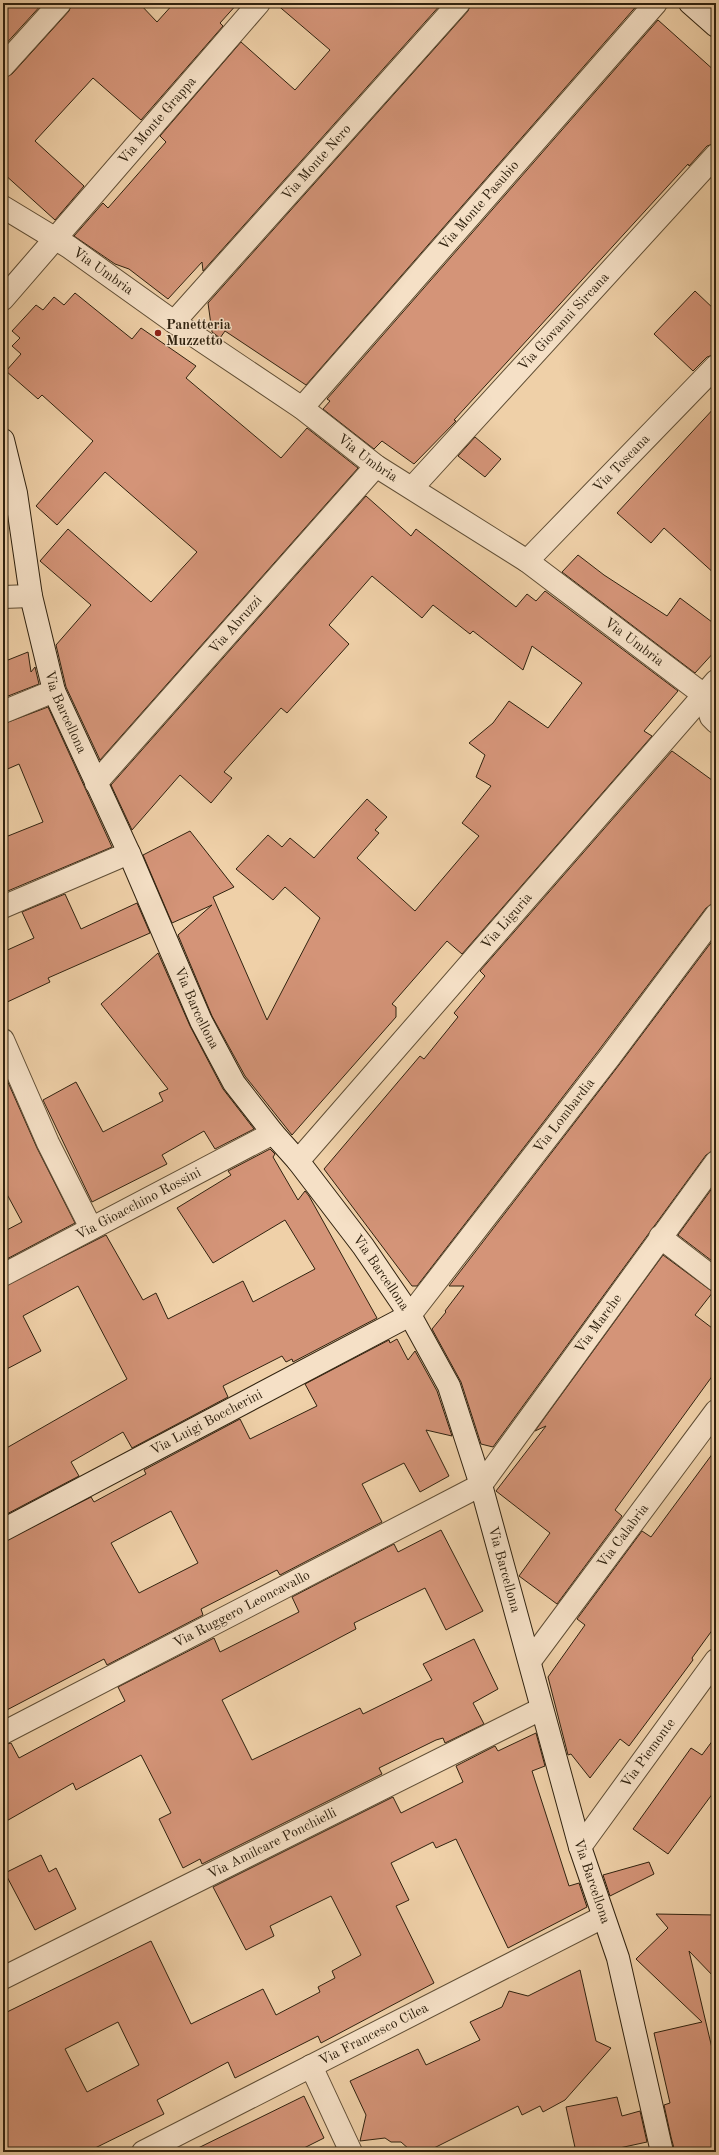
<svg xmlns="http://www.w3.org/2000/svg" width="719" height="2155" font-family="'Old Standard TT',serif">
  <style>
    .building { fill: #d49478; stroke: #30220f; fill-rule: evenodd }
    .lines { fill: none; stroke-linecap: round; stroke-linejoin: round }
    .street-casing { stroke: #604e35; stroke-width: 24 }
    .secondary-casing { stroke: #30220f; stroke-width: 24 }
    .street { stroke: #f5e0c6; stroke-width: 22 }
    .secondary { stroke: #f5e0c6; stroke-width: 22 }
    .poi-dot { fill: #8f2418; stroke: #f5e0c6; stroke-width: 1.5 }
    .labels { text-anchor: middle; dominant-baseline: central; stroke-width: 3; stroke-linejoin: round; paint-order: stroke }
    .street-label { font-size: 14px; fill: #30220f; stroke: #f5e0c6 }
    .poi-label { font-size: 14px; font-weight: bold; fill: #30220f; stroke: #f5e0c6; text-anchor: start }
  </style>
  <rect width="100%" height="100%" fill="#efd0a8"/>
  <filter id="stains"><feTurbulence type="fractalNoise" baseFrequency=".005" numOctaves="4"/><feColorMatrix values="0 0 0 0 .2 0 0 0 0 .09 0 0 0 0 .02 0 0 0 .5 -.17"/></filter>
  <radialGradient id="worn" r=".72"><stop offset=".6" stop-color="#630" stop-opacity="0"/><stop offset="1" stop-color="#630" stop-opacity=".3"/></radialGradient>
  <path class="building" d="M3,3h40l-40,44z
    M72,3h67l18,19 17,-19h64l-18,20 3,3 -82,94 -48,-42 -58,63 49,45 -29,34 -52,-47v-95l9,-4 57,-63z
    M275,3h167l-239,268 -1,-9 -34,37 -39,-30 -14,-5 -41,-28 29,-33 5,5 58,-66 -6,-6 81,-94 54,48 35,-40z
    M471,3h168l-333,382 -81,-54 -5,7 -8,-6 -4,-29 260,-292z
    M658,20l58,52v71l-9,3 -18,20 -1,-2 -234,256 2,1 -42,43 -32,-23 -8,8 -51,-40 7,-8 -3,-2z
    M695,291l21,20v43l-9,3 -14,14 -39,-37z
    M75,293l57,46 9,-11 55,38 -10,12 95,80 26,-30 51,40 -258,292 -34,-73 -10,-42 35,-40 -51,-44 28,-32 83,73 46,-50 -92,-80 -48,53 -21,-19 57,-65 -51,-46 -4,4 -32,-28 15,-17 -9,-8 8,-8 -8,-7 24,-26 7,5 11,-13 10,8z
    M716,406v169l-52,-47 -13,15 -34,-30z
    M475,437l26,22 -16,18 -27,-21z
    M366,496l45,40 5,-7 100,78 11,-13 9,7 9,-10 133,100 -34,40 8,5 -190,218 -15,-13 -55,63 4,3v10l-104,118 -47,-59 -33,-60 -34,-81 34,-30 -40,18 -29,-68 47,-24 44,56 -21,10 54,123 53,-102 -35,-31 -12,13 -37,-31 32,-34 14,12 8,-9 24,20 53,-59 20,18 -12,13 4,3 -22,25 58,53 64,-75 -17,-13 29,-37 -15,-9 9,-22 -16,-12 24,-20 16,-22 39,27 34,-45 -50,-37 -9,24 -50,-39 -3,3 -37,-29 -11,13 -50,-42 -43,49 20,19 -62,69 -6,-5 -57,64 8,6 -21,25 -31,-28 -48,55 -21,-45z
    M578,555l26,20 63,41 13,-18 36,27v25l-21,23 -133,-101z
    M28,652l3,20 4,-5 4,17 -36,14v-36z
    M48,707l64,140 -109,46v-55l40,-16 -24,-58 -16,7v-47z
    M672,751l44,32v120l-10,5 -107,142 -182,236h-5l-88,-117 96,-113 4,3 34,-42 -4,-4 31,-37 -5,-5z
    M65,894l16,35 56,-26 13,30 -102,45 2,4 -47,22v-52l31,-14 -12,-26z
    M716,936v214l-10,5 -213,292 -12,-3 -20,-62 -29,-53 14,-17 -1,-1 19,-25h-15l170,-221z
    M158,953l32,73 33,63 31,40 -39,20 -11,-18 -42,24 5,9 -75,38 -49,-102 33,-18 27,50 60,-31 -4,-8 9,-4 -67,-85z
    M3,1071l34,77 38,75 -72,38v-29l19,-10 -19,-35z
    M270,1149l5,5 -2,3 25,43 7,-9 4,5 68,122 -84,44 -1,-3 -6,3 -4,-6 -59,30 5,11 -96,51 -9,-16 -52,30 8,14 -76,40v-66l124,-71 -49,-93 -55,30 18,35 -38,20v-84l103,-52 37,65 13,-7 12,26 75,-38 10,21 62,-33 -30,-49 -72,43 -36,-55 54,-33 -3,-4z
    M716,1183v81l-38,-29z
    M663,1255l50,37 -18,23 21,16v40l-101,139 7,6 -65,88 -38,-28 31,-43 -54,-42 50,-65 -11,5z
    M397,1339l11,21 7,-9 22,40 15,45 -26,-6 23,46 -29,16 -16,-29 -42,21 20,38 -102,53 -3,-5 -76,39 2,6 -96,50 -3,-6 -101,53v-170l88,-45 3,5 52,-28 -2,-4 96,-51 10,20 67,-33 -12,-22 84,-44 1,3zM171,1511l27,52 -59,30 -28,-50z
    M716,1449v176l-24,33 1,2 -64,86 -9,-7 -30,39 -19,-24 -3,1 -20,-78 37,-52 -8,-6 65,-88 9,6z
    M441,1530l42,81 -37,19 -21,-42 -71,35 2,6 -134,71 30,60 108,-52 3,6 69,-34 -9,-16 51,-25 24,50 -25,14 11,21 -39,19 -2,-5 -7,2 -57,28 3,6 -180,90 -2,-5 -17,9 -24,-49 12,-6 -30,-58 -65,35 -3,-7 -70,40v-78l8,-2 8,15 106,-57 -7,-14 96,-49 6,14 79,-40 -7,-15 102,-53 4,8z
    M536,1733l9,33 -13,5 37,115 10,-3 8,24 -79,41 -52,-109 -20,9 -3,-6 -42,21 18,37 -13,6 38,77 -113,60 -3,-7 -83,42 -7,-16 -71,38 7,14 -77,38h-84v-138l148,-73 40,83 72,-35 13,26 44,-23 -2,-5 17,-9 -3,-7 29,-16 -30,-59 -61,30 4,10 -28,14 -33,-63 180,-90 8,16 62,-31 -7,-16 39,-20 3,5zM118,2022l21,43 -52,27 -22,-43z
    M716,1736v53l-48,65 -35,-25 58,-81 11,7z
    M41,1855l8,17 7,-4 20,41 -41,21 -30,-57z
    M649,1862l5,12 -44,22 -7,-21z
    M656,1914l60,1v64l-27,-28 27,114v87h-41l-4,-15 -7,-32 6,-2 -16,-70 48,-11 -66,-63 32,-31z
    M580,1970l16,71 15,7 -46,52 -22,12 -3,-6 -18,9 -4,-9 -88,44h-20l-9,-8h-10l-6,-4 -25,3 6,-26 -16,-34 68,-32 8,16 54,-25 -10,-18 32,-15 7,-16 19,5z
    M304,2096l20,42 -28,14h-106z
    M617,2097l5,19 18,-5 7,31 -46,10h-25l-10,-45z"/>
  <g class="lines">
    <g class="street-casing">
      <g id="street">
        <path d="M3,66l57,-63"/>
        <path id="s1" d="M3,207l66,40 105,75 128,86 74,58 151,95 177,134 7,22 5,5"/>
        <path id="s2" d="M3,299l256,-296"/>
        <path id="s3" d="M174,322l285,-319"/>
        <path id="s4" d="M302,408l354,-405"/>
        <path id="s5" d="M412,488l304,-333"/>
        <path id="s6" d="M527,561l189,-195"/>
        <path d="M3,597l28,-1"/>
        <path d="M3,712l51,-21"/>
        <path id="s7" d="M96,783l280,-317"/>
        <path d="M3,907l126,-54"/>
        <path d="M3,1040l45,103 43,85"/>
        <path id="s8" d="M298,1161l418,-480"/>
        <path d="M660,1237l56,43"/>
        <path id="s9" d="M3,1275l270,-142"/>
        <path id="s10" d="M410,1315l199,-257 107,-143"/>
        <path id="s11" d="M530,1661l186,-250"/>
        <path id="s12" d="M3,1733l478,-248 235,-323"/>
        <path id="s13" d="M580,1847l136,-187"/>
        <path id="s14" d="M3,1978l538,-269"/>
        <path d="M311,2066l40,86"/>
        <path id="s15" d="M143,2152l460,-235"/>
      </g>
    </g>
    <g class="secondary-casing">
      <g id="secondary">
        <path d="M690,3l26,23"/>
        <path id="s16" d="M3,440l13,53 15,103 23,95 75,162 72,168 33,62 39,50 25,28 65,85 47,69 39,71 32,99 99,362 38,111 44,194"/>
        <path id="s17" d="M3,1530l407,-215"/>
      </g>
    </g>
    <use href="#street" class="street"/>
    <use href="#secondary" class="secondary"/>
  </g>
  <circle class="poi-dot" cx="158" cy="333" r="4"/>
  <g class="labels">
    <g class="street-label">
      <text stroke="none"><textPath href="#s2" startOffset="236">Via Monte Grappa</textPath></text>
      <text stroke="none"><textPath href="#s3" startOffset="214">Via Monte Nero</textPath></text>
      <text stroke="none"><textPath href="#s4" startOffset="269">Via Monte Pasubio</textPath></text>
      <text stroke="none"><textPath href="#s1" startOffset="119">Via Umbria</textPath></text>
      <text stroke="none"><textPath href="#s5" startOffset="225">Via Giovanni Sircana</textPath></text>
      <text stroke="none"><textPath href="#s1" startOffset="443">Via Umbria</textPath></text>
      <text stroke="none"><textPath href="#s6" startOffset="136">Via Toscana</textPath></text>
      <text stroke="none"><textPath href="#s7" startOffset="211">Via Abruzzi</textPath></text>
      <text stroke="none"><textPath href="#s1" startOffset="767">Via Umbria</textPath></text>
      <text stroke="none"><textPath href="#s16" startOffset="280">Via Barcellona</textPath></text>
      <text stroke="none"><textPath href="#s8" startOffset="318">Via Liguria</textPath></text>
      <text stroke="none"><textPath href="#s16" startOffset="604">Via Barcellona</textPath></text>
      <text stroke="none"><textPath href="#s10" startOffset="252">Via Lombardia</textPath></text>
      <text stroke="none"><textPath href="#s9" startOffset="153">Via Gioacchino Rossini</textPath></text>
      <text stroke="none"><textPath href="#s16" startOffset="928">Via Barcellona</textPath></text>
      <text stroke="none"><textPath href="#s12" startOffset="738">Via Marche</textPath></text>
      <text stroke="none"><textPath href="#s17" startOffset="230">Via Luigi Boccherini</textPath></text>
      <text stroke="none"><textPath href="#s11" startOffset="156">Via Calabria</textPath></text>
      <text stroke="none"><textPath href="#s16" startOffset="1252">Via Barcellona</textPath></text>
      <text stroke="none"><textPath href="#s12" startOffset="269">Via Ruggero Leoncavallo</textPath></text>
      <text stroke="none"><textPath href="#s13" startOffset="116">Via Piemonte</textPath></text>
      <text stroke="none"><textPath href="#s14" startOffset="301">Via Amilcare Ponchielli</textPath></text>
      <text stroke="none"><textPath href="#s16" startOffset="1576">Via Barcellona</textPath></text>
      <text stroke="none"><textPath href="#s15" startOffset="259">Via Francesco Cilea</textPath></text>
    </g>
    <g class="poi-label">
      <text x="166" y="325">Panetteria<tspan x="166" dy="16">Muzzetto</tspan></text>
    </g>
  </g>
  <rect width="719" height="2155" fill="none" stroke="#efd0a8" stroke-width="16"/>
  <rect x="4" y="4" width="711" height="2147" fill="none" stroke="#30220f" stroke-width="2"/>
  <rect x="8" y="8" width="703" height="2139" fill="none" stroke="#30220f"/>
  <rect width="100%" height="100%" filter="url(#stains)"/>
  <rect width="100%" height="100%" fill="url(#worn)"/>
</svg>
